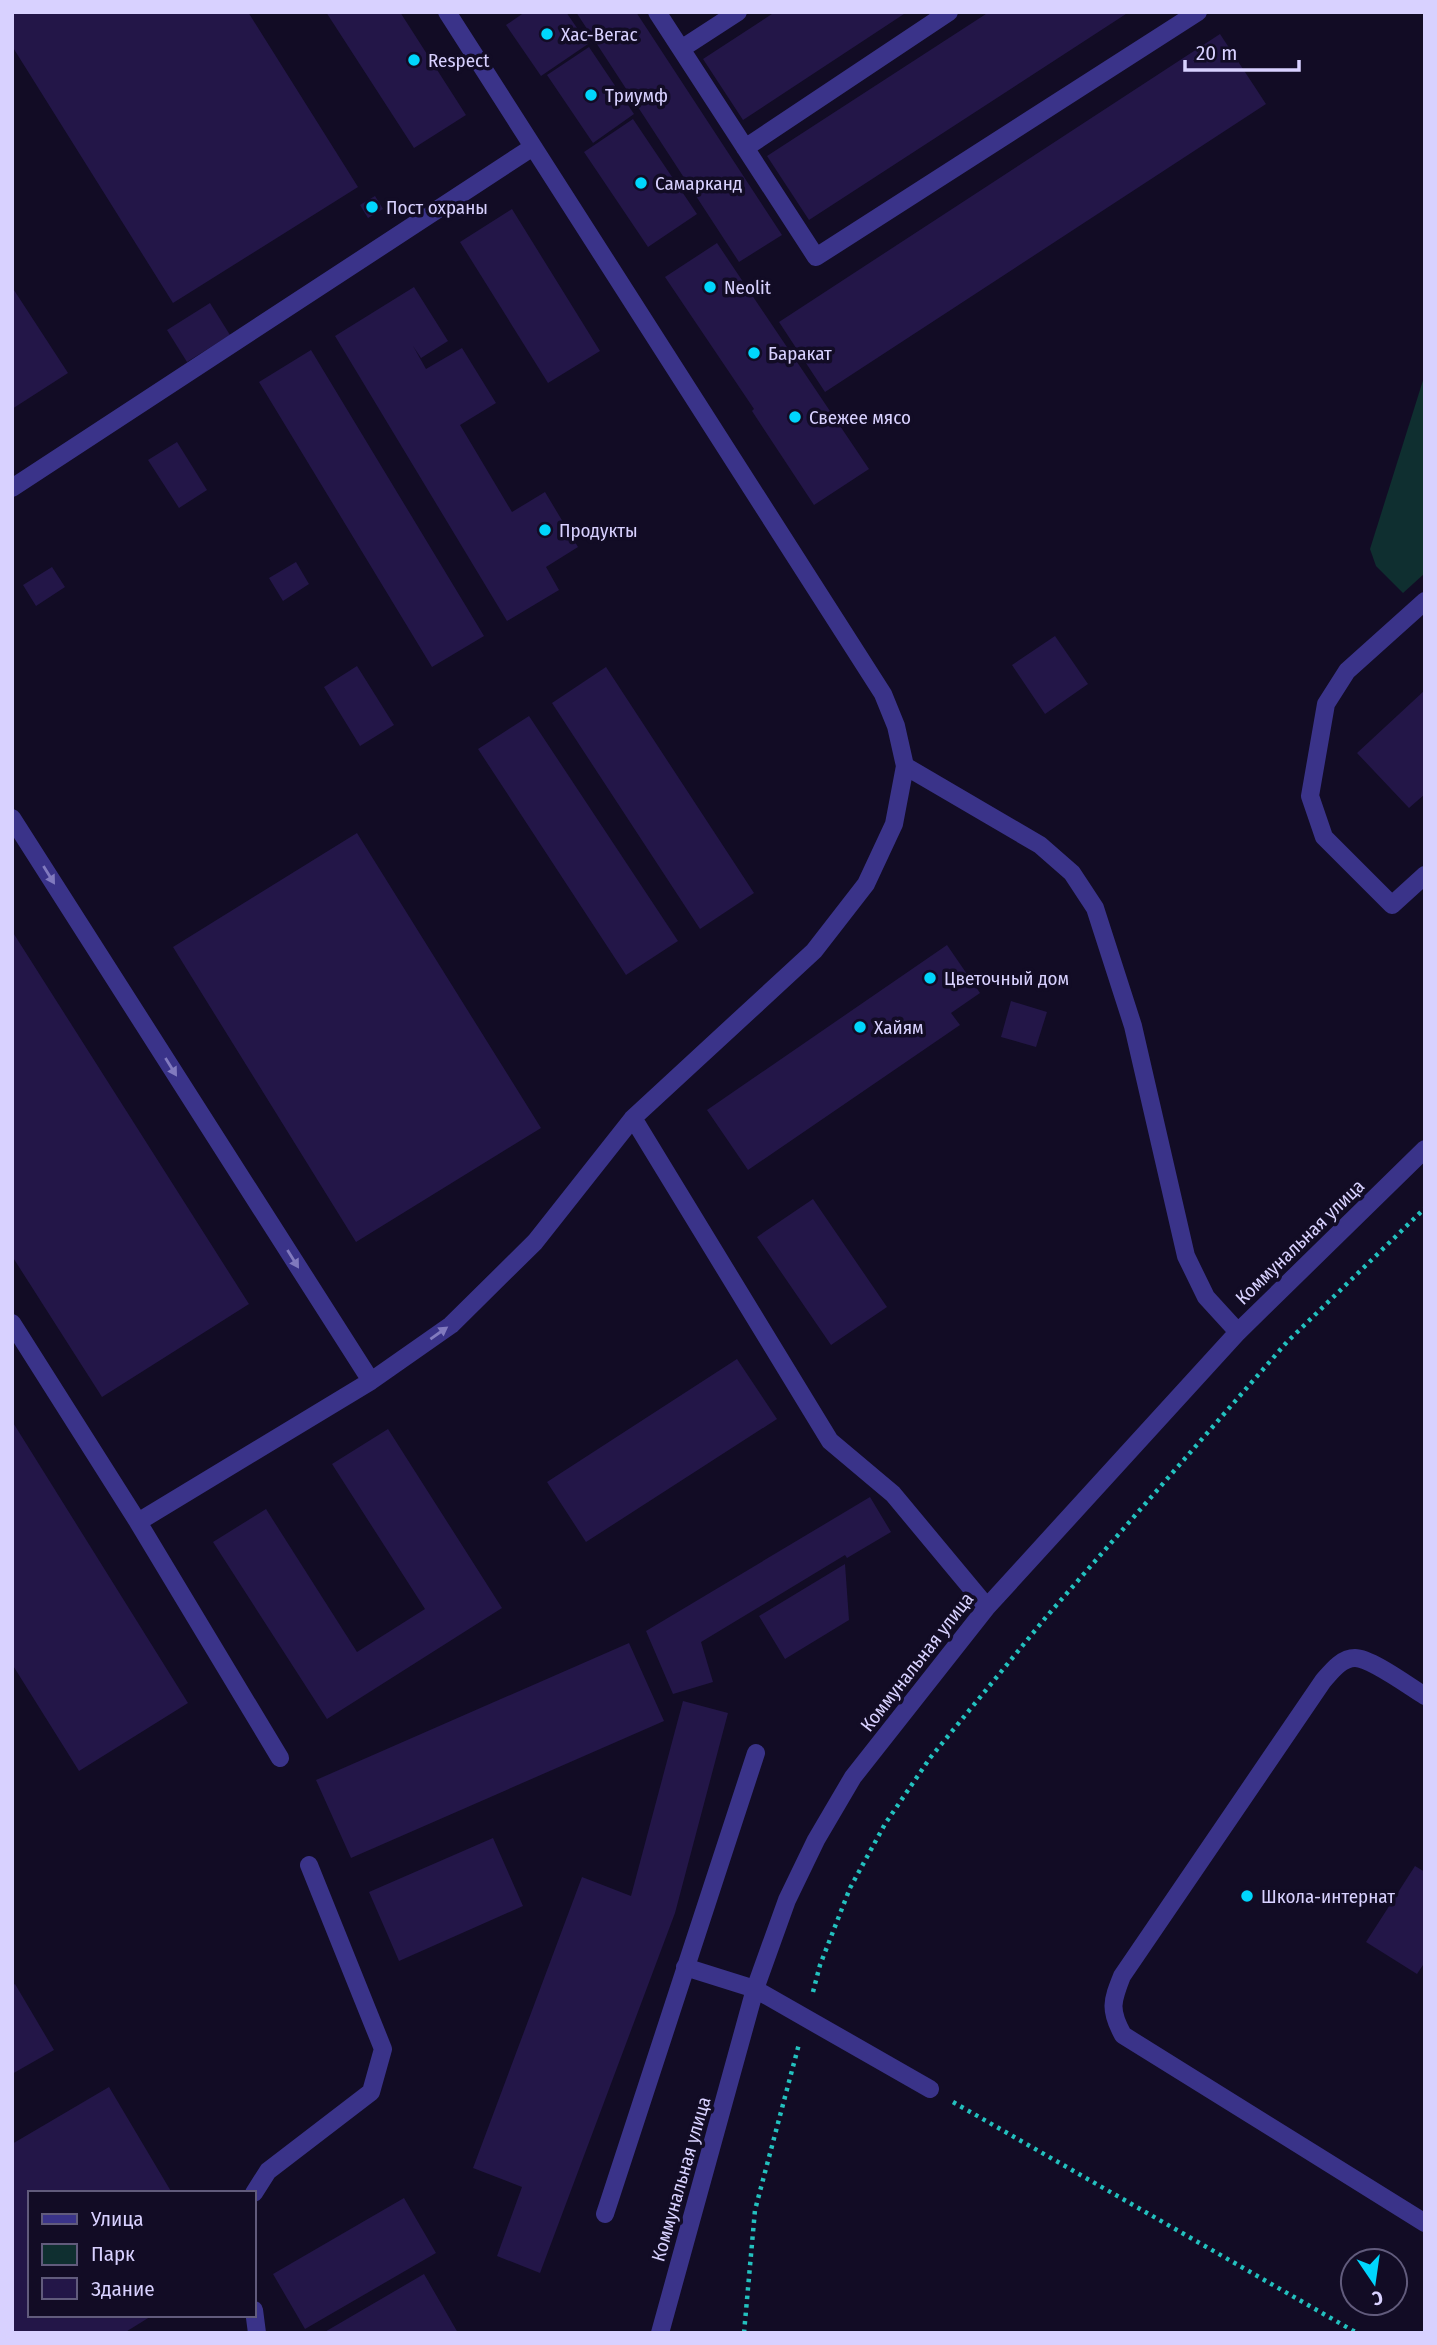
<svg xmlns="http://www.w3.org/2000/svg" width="1437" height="2345" font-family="'Fira Sans Condensed',sans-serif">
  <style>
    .green { fill: #0f2f30 }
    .building { fill: #231648 }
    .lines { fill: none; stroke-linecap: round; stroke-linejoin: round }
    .path { stroke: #23c1bf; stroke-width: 4.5; stroke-dasharray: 3.5 5; stroke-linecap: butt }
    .minor { stroke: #3a3389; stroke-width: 18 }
    .oneway { fill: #817abe }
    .poi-dot { fill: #00d6fc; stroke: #120c25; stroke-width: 2.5 }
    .labels { text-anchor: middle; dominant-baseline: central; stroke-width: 7; stroke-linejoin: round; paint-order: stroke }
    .poi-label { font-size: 19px; fill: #d8d1ff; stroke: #120c25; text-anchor: start }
    .street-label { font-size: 19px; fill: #d8d1ff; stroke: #120c25 }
  </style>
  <rect width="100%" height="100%" fill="#120c25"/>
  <path class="green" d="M1425,374v199l-22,20 -27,-27 -6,-17z"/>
  <path class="building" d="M12,12h236l110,175 -185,116 -161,-257z
    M326,12h74l66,103 -52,33z
    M525,12h41l22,32 -47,32 -35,-51z
    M576,12h60l146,223 -43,27z
    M775,12h132l-164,108 -40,-61z
    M989,12h140l-320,208 -42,-64z
    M1220,34l46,70 -441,288 -46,-70z
    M589,47l45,67 -41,29 -46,-68z
    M633,119l64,95 -49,33 -64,-95z
    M375,196l8,13 -15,9 -8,-13z
    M512,209l88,142 -52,32 -88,-141z
    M717,243l152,226 -55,36 -62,-94 2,-2 -89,-132z
    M12,287l56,86 -56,36z
    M414,287l34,54 -27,17 -8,-12 13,23 36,-21 34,55 -36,22 52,87 33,-20 33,55 -32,20 13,23 -52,31 -172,-285z
    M210,303l20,32 -43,27 -20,-32z
    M311,350l173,286 -52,31 -173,-285z
    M177,442l30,48 -28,18 -31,-48z
    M296,562l13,22 -26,17 -14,-23z
    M52,567l13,20 -29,19 -13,-21z
    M1055,636l33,48 -43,30 -33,-49z
    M357,666l37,59 -34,21 -36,-59z
    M606,667l148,226 -54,36 -148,-226z
    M1425,690v104l-16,14 -52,-55z
    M529,716l149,225 -52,34 -148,-226z
    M357,833l184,295 -185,114 -183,-295z
    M12,931l237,373 -147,93 -90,-141z
    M947,945l33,48 -29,20 9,12 -212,145 -41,-60z
    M1011,1001l36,11 -11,35 -35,-10z
    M813,1199l74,108 -56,38 -74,-108z
    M737,1359l40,60 -191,123 -39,-60z
    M12,1421l176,282 -109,68 -67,-107z
    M388,1429l114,179 -175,111 -114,-177 53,-33 91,143 68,-43 -93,-145z
    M870,1497l21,35 -44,26 -2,-3 -144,87 12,40 -40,12 -27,-63z
    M845,1564l4,56 -64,39 -26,-43z
    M629,1643l35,78 -313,137 -35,-78z
    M683,1701l45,12 -53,200 -135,360 -43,-17 25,-69 -49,-19 109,-291 49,19z
    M493,1838l30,68 -124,55 -30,-69z
    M1415,1866l10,6v90l-8,12 -51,-32z
    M15,1984l39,66 -42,24v-88z
    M109,2087l63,106h-142v122h123l-29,18h-112v-189z
    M404,2198l32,55 -131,76 -32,-55z
    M424,2274l34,59h-135z"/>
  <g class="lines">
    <path class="path" d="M813,1992l7,-27 30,-77 35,-64 45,-66 117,-142 240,-274 138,-134
      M953,2102l404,231
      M744,2333l11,-123 44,-166"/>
    <path class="minor" d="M657,12l159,245 382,-245
      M681,49l57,-37
      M745,148l204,-136
      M12,488l521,-341
      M1425,601l-78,70 -21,33 -16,92 14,41 68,68 33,-30
      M905,766l135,79 32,28 23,35 38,118 53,230 20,41 32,35
      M12,818l359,563 80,-56 84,-83 98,-124 181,-167 52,-67 28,-60 11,-58 -9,-40 -13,-32 -436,-682
      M633,1118l197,323 63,53 94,113
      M12,1323l126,199
      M1425,1696c-15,-9 -54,-38 -70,-38 -14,0 -24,14 -32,23l-201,295c-10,25 -13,34 1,59l302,188
      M280,1758l-142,-236 233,-141
      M685,1967l70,22 175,100
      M254,2193l14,-22 103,-79 12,-43 -74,-184
      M605,2214l151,-461
      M254,2310l3,23
      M660,2333l95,-344 32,-89 29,-60 37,-63 134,-170 251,-275 187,-183"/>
  </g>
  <defs><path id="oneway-solid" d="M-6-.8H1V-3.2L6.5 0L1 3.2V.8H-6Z" transform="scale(1.75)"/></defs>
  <g class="oneway">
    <use href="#oneway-solid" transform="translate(49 875) rotate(58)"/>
    <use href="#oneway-solid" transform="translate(171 1067) rotate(58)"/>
    <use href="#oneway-solid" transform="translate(293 1259) rotate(58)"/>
    <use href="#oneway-solid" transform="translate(439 1333) rotate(-35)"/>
  </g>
  <g class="poi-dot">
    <circle cx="547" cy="34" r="7"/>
    <circle cx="414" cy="60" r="7"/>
    <circle cx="591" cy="95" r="7"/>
    <circle cx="641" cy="183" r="7"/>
    <circle cx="372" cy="207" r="7"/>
    <circle cx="710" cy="287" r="7"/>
    <circle cx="754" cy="353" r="7"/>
    <circle cx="795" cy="417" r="7"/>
    <circle cx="545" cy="530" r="7"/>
    <circle cx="930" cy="978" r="7"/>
    <circle cx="860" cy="1027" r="7"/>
    <circle cx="1247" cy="1896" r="7"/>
  </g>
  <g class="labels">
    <g class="poi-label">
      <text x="561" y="34">Хас-Вегас</text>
      <text x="428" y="60">Respect</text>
      <text x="605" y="95">Триумф</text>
      <text x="655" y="183">Самарканд</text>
      <text x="386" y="207">Пост охраны</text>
      <text x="724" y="287">Neolit</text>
      <text x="768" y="353">Баракат</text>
      <text x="809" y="417">Свежее мясо</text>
      <text x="559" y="530">Продукты</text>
      <text x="944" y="978">Цветочный дом</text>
      <text x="874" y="1027">Хайям</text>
      <text x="1261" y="1896">Школа-интернат</text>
    </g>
    <g class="street-label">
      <text transform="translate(1300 1242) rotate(-44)">Коммунальная улица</text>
      <text transform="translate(917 1662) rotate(-52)">Коммунальная улица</text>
      <text transform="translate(681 2179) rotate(-74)">Коммунальная улица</text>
    </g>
  </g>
  <rect width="1437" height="2345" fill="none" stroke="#d8d1ff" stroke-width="28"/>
  <rect x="28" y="2191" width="228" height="126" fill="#120c25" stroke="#615b7c" stroke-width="2"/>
  <rect x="42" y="2214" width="35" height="10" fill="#3a3389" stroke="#615b7c" stroke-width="2"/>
  <text x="91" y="2226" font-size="21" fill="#d8d1ff">Улица</text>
  <rect x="42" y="2244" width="35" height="21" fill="#0f2f30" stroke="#615b7c" stroke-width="2"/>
  <text x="91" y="2261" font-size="21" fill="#d8d1ff">Парк</text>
  <rect x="42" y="2278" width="35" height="21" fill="#231648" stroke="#615b7c" stroke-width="2"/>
  <text x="91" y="2296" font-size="21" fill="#d8d1ff">Здание</text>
  <g transform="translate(1374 2282) rotate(167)"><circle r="33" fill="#120c25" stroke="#615b7c" stroke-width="2"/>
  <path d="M0-5L12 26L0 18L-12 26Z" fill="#00d6fc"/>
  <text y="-10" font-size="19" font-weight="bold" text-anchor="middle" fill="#d8d1ff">С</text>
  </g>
  <path d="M1185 60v10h114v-10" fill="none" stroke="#d8d1ff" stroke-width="3.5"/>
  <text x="1196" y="60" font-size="21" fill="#d8d1ff" stroke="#120c25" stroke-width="5" paint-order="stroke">20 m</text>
</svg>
